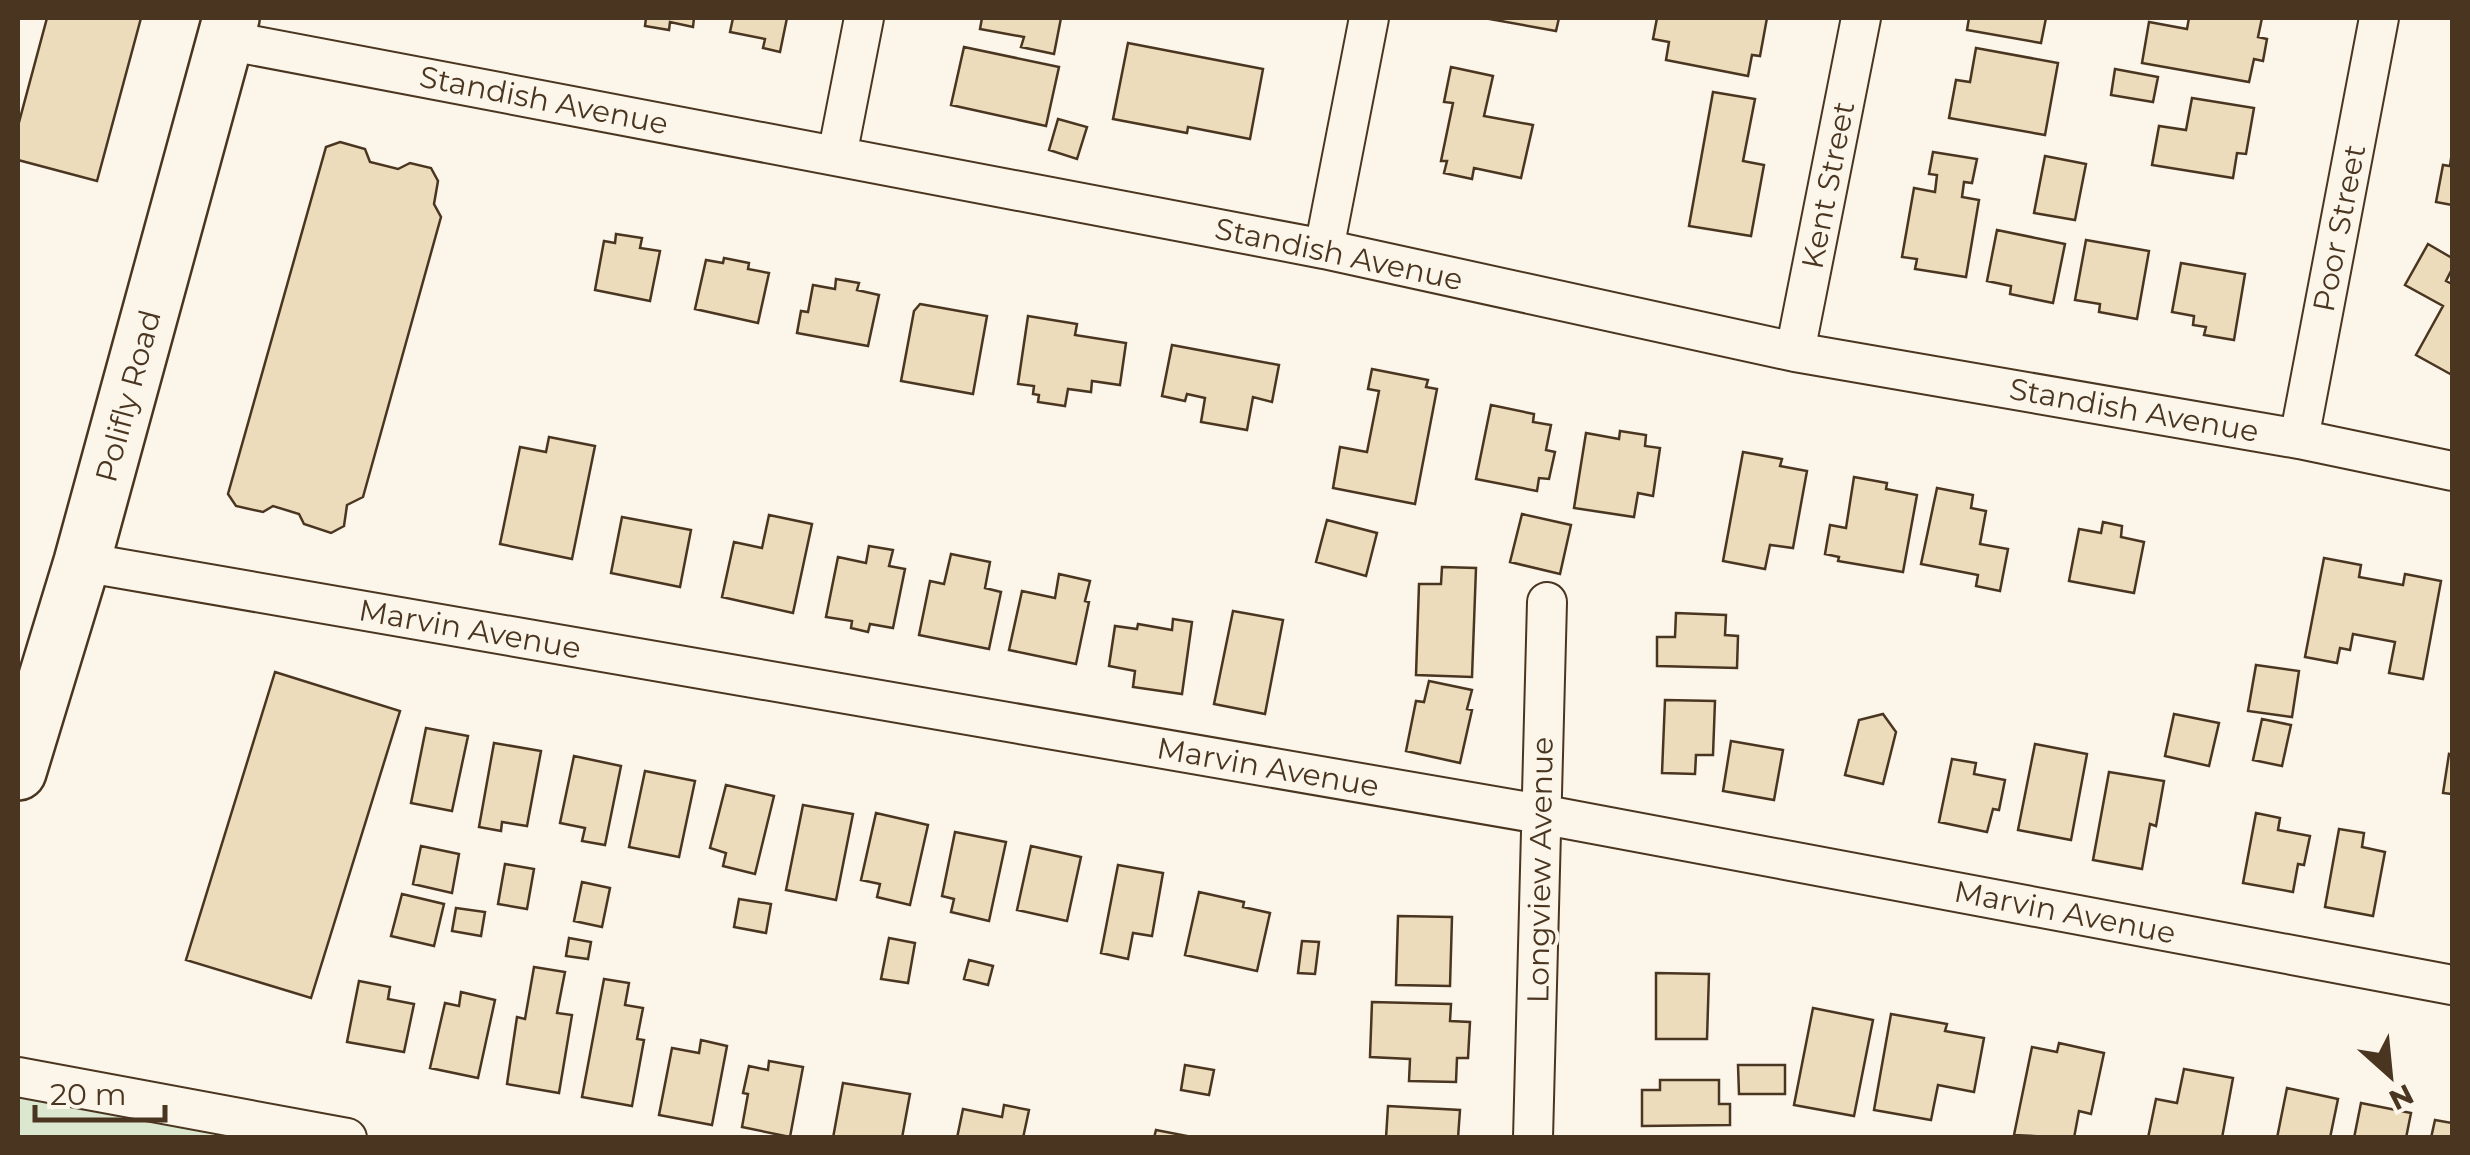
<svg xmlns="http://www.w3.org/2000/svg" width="2470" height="1155" font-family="Montserrat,sans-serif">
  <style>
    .green { fill: #dce7d0; stroke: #887966; stroke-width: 2.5 }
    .building { fill: #ecdcbc; stroke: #4a3520; stroke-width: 2.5 }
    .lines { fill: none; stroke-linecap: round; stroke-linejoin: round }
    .minor-casing { stroke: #4a3520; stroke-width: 42 }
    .secondary-casing { stroke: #4a3520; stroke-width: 60 }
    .minor { stroke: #fbf6e9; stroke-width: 38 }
    .secondary { stroke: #fbf6e9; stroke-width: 55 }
    .labels { text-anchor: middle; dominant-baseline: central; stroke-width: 8; stroke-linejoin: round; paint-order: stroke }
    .street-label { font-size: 30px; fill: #4a3520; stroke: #fbf6e9 }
  </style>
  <rect width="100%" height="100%" fill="#fbf6e9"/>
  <path class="green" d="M18,1077l329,60h-329z"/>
  <path class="building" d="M47,18h94l-44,163 -79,-21v-34z
    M646,18h-1h49l-1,9 -23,-5 -1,8 -24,-4z
    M733,18h54l-7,34 -17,-4 2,-9 -35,-7z
    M982,18h79l-7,36 -33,-7 3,-10 -44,-8z
    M1484,18h75l-3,13z
    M1657,18h110l-7,38 -8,-1 -4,21 -82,-16 3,-18 -16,-3z
    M1969,18h77l-5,25 -74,-13z
    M2189,18h73l-4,19 9,2 -4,22 -9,-2 -5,23 -107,-19 7,-41 38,7z
    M1128,43l135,26 -13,70 -62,-12 -1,6 -74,-14z
    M964,47l95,20 -13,59 -95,-21z
    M1976,48l82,15 -13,72 -96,-17 7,-38 14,2z
    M1451,67l42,9 -9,40 49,9 -12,53 -47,-10 -2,11 -28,-6 3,-12h-6l12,-58 -9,-1z
    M2115,69l43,8 -5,25 -42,-7z
    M1713,92l42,7 -12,62 21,4 -13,71 -62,-10z
    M2192,98l62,10 -8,46 -9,-1 -4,25 -81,-13 7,-39 27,4z
    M1058,119l29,8 -10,32 -28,-9z
    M340,142l25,7 5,13 28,7 12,-6 21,5 7,13 -4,23 7,13 -78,280 -16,8 -3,21 -13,7 -27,-9 -5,-10 -26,-8 -10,6 -27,-6 -8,-12 98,-347z
    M1933,152l44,7 -5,24 -8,-1 -2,15 17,3 -13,77 -51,-8 2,-10 -15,-2 12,-69 21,4 2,-17 -8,-1z
    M2452,152v53l-16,-3 7,-37 7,1z
    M2045,156l41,8 -11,56 -41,-7z
    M1997,230l68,14 -12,59 -43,-9 1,-8 -24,-5z
    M616,234l26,4 -2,10 20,3 -10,50 -55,-11 9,-49 11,2z
    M2086,240l63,11 -12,68 -38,-7 1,-8 -25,-4z
    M2428,244l24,14v11l-6,12 6,3v91l-36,-20 27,-49 -38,-21z
    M724,258l25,5 -1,6 21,4 -11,50 -63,-14 11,-49 17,3z
    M2181,263l64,11 -11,66 -30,-5 2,-8 -13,-2 1,-9 -22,-4z
    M836,279l23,4 -2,7 22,5 -11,51 -71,-13 4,-22 7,1 5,-27 22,4z
    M920,304l67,12 -14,78 -72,-13 13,-70z
    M1028,316l49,8 -2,11 51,8 -6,42 -28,-4 -1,11 -23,-3 -3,17 -27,-4 1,-7 -6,-1 1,-8 -16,-2z
    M1172,345l107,20 -7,37 -19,-5 -6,33 -46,-8 4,-24 -18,-4 -2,7 -23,-5z
    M1372,369l56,11 -2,7 11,2 -22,115 -82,-16 7,-41 27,5 12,-61 -11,-2z
    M1491,405l43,9 -1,8 18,3 -5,25 9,2 -6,27 -10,-1 -2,13 -61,-12z
    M1620,431l26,4 -1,11 15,2 -7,48 -15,-3 -4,24 -60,-9 12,-75 33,6z
    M549,437l46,9 -23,113 -72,-15 20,-97 26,5z
    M1743,452l39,7 -2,7 27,5 -14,77 -23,-3 -5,24 -42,-8z
    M1854,477l33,6 -1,6 31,6 -14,77 -65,-11 1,-4 -14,-3 5,-29 16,3z
    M1937,488l36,7 -2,13 15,3 -6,33 28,5 -8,42 -24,-5 2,-11 -57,-11z
    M1522,514l49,11 -11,49 -50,-12z
    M769,515l43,9 -19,89 -71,-16 12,-55 28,6z
    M622,517l69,13 -11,57 -69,-14z
    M1327,520l50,13 -11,43 -50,-14z
    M2103,522l19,4 -1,11 23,5 -10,51 -65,-12 10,-52 22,4z
    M869,546l24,4 -4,16 16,3 -12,59 -23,-4 -2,8 -17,-4 1,-7 -26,-4 12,-60 28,6z
    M951,554l39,8 -5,26 16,4 -12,57 -70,-14 11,-54 14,3z
    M2324,558l37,7 -2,12 44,8 2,-11 36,7 -18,98 -34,-6 6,-31 -42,-8 -3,16 -10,-2 -3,15 -32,-6z
    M1442,567l34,1 -4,109 -56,-2 3,-91h22z
    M1059,574l31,7 -5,20 4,1 -13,62 -67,-14 13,-59 33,7z
    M1233,611l50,9 -18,94 -51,-10z
    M1676,613l50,2 -1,20 13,1 -1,32 -80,-2v-29h18z
    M1173,619l19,3 -10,72 -49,-7 2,-16 -26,-5 6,-40 22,3 1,-5 34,6z
    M2256,665l43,6 -7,46 -44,-6z
    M275,672l125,39 -89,287 -125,-38z
    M1429,681l43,9 -5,19 5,1 -12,53 -54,-12 10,-50 8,1z
    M1665,700l50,1 -2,54h-17l-1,19 -33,-1z
    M1883,714l13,18 -13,52 -38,-9 14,-55z
    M2174,714l45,9 -10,43 -44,-10z
    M2262,719l29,6 -9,41 -29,-6z
    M426,728l42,8 -16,75 -41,-8z
    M1731,741l52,9 -9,50 -51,-9z
    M494,743l47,8 -14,75 -25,-4 -1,9 -22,-4z
    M2035,744l52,10 -16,86 -53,-10z
    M2449,754l3,1v39l-9,-1z
    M574,756l47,10 -16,79 -23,-4 3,-13 -25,-5z
    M1952,759l24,4 -2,11 31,6 -6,30 -6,-1 -6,23 -48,-10z
    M645,771l50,10 -16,76 -50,-10z
    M2109,772l55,9 -8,45 -6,-2 -8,45 -49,-9z
    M726,785l48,11 -19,78 -32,-8 3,-13 -16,-5z
    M803,805l50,9 -17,86 -50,-10z
    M876,813l52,12 -18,80 -33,-8 3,-13 -19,-4z
    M2256,813l24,5 -2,12 32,6 -6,29 -6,-1 -5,28 -50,-9z
    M2339,829l25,4 -2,14 23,5 -12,64 -48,-9z
    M955,832l51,10 -17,79 -38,-9 3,-13 -12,-3z
    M421,846l38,8 -7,39 -39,-9z
    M1031,846l50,11 -14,64 -50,-11z
    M505,864l29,5 -7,40 -29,-5z
    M1118,865l45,8 -11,63 -19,-3 -5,26 -27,-6z
    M582,882l28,6 -8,39 -28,-6z
    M1199,892l45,10 -1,5 27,6 -13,58 -72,-16z
    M402,894l42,10 -10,42 -43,-10z
    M739,899l32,5 -5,29 -32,-6z
    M456,908l29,4 -4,24 -29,-5z
    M1398,916l54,1 -2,69 -54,-1z
    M569,938l22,4 -3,17 -22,-3z
    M889,938l26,5 -7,40 -27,-4z
    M1302,941l17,1 -4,32 -17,-1z
    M969,960l24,6 -5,19 -24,-6z
    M534,967l31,5 -8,41 15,2 -13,78 -52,-9 10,-67 8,2z
    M1656,973l53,1 -2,65h-51z
    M604,979l25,4 -4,22 18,3 -6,31 7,1 -12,66 -50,-9z
    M359,981l31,6 -2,12 26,5 -10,48 -57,-10z
    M461,992l34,8 -17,78 -48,-10 15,-65 14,3z
    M1372,1002l79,2 -1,17 20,1 -2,36h-11l-1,24 -47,-1 1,-22 -40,-2z
    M1813,1008l60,12 -19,96 -60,-11z
    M1891,1014l56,10 -2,7 39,7 -10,54 -36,-7 -7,35 -57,-10z
    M701,1040l26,6 -15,79 -53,-10 13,-67 27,5z
    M2059,1043l45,10 -13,61 -12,-3 -5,27 -60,-3 18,-88 25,5z
    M769,1061l34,6 -13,70 -48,-10 6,-33 -5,-1 6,-27 19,4z
    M1185,1065l29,5 -5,25 -28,-5z
    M1738,1065h47v29h-46z
    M2184,1069l49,9 -11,60h-74l8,-39 21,4z
    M1660,1080h59v24h11v21l-88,1v-36h18z
    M843,1083l67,11 -8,44h-69z
    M2287,1088l51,11 -8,39h-53z
    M2361,1103l50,10 -5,25h-52z
    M1004,1105l25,5 -6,28h-66l6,-29 39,8z
    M1388,1106l72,4 -2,28h-72z
    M2435,1120l17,3v15h-21z
    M1156,1130l31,6v2h-33z"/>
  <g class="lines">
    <g class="minor-casing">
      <path id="minor" d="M225,40l1099,209 471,103 504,87 153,32
        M837,156l27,-138
        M1324,249l45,-231
        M1795,352l66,-334
        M2299,439l80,-421
        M82,562l1458,252 912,171
        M18,1077l329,61
        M1533,1138l14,-536"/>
    </g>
    <g class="secondary-casing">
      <path id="secondary" d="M18,772l64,-210 149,-544"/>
    </g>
    <use href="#minor" class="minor"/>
    <use href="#secondary" class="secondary"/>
  </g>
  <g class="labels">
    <g class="street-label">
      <text transform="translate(544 100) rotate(11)">Standish Avenue</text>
      <text transform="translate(1828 185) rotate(-79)">Kent Street</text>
      <text transform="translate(2339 228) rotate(-79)">Poor Street</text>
      <text transform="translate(1339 254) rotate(12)">Standish Avenue</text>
      <text transform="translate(128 396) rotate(-75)">Polifly Road</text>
      <text transform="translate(2134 410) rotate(10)">Standish Avenue</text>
      <text transform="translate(470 629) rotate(10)">Marvin Avenue</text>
      <text transform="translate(1268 767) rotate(10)">Marvin Avenue</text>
      <text transform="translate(1540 870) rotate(-89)">Longview Avenue</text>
      <text transform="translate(2065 912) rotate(11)">Marvin Avenue</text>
    </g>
  </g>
  <rect width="2470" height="1155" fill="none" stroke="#4a3520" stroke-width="40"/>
  <g transform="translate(2390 1075) rotate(153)" stroke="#fbf6e9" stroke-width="8" paint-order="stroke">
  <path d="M0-8L18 38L0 25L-18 38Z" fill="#4a3520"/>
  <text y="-15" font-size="28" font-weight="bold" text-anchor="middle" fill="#4a3520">N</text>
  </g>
  <path d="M35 1105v15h130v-15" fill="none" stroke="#4a3520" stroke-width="5"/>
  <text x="50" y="1105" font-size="30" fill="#4a3520" stroke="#fbf6e9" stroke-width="8" paint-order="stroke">20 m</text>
</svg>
